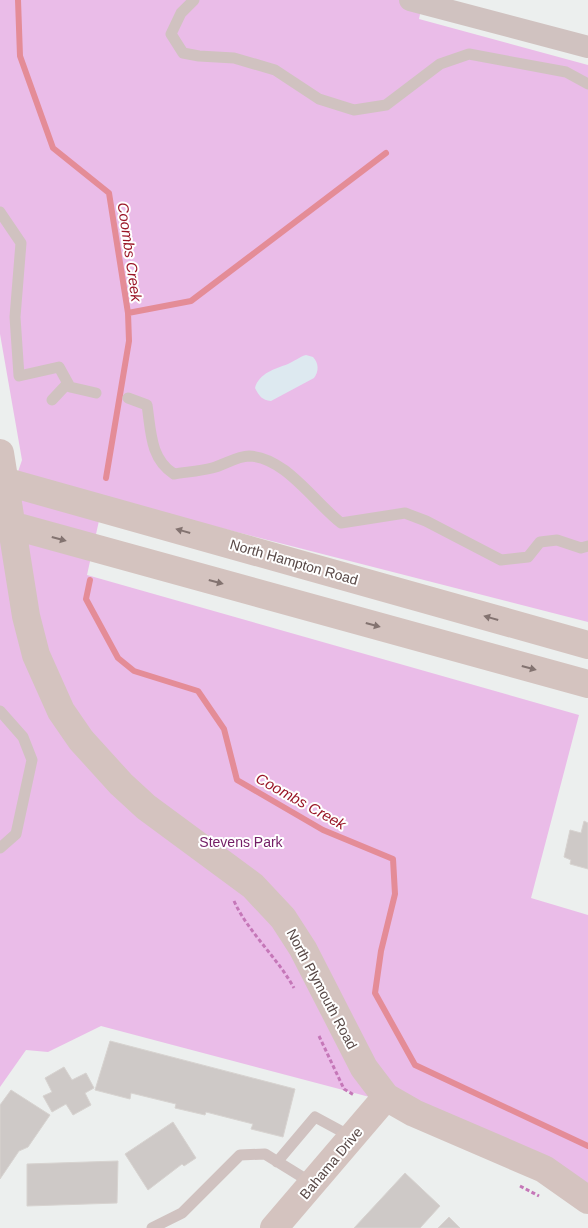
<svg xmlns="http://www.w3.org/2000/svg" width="588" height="1228" font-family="Helvetica,sans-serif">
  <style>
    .green { fill: #eabce8 }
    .sand { fill: #dde9f0 }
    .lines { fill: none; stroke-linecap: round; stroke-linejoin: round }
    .stream { stroke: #e48c97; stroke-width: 6 }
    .building { fill: #cec9c7; stroke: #d7d3d0 }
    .path { stroke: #c577b8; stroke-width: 3; stroke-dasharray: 4 2.5; stroke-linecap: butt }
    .lane { stroke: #d0c2c0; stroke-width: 11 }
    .street { stroke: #d0c2c0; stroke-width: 22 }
    .secondary { stroke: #d4c3bf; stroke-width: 28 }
    .oneway { fill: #837370 }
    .labels { text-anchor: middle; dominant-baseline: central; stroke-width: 4; stroke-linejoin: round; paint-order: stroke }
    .street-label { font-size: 14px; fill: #584846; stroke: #fff }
    .park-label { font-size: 14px; fill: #731d65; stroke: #fff }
    .water-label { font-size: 15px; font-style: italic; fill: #9a1627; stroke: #fff }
  </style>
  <rect width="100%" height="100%" fill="#ecefee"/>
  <path class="green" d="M0,0h423l-4,19 169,46v557l-484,-124 -17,77 492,140 -48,183 57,17v272l-116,-63 -371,-98 -53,26 -22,-2 -26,37v-562l22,-65 -22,-126z"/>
  <path class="sand" d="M306,355l7,2c6,6 6,15 1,21l-43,23c-9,-1 -12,-5 -16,-13 4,-15 20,-19 33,-24 7,-3 11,-7 18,-9z"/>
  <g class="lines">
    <path class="stream" d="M18,0l2,56 33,92 56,45 19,120 1,28 -23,137
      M128,313l63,-12 195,-148
      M90,580l-4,19 32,59 16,13 64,20 26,38 13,51 86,50 70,29 2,35 -14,57 -6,42 40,72 173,81"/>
  </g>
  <path class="building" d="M584,821l4,2v46l-18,-5 1,-4 -7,-3 6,-27 11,3z
    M110,1041l185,48 -12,48 -32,-8 2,-5 -47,-12 -1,3 -30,-7 1,-4 -45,-11 -1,6 -35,-9z
    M64,1067l8,13 14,-7 8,15 -9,5 6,12 -18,10 -7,-11 -14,8 -9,-16 9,-4 -7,-14z
    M11,1090l39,25 -22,32 -9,4 -19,28v-74z
    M173,1122l23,36 -12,8 -2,-2 -34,26 -23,-36z
    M118,1161l-1,42 -90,3v-42z
    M405,1173l35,33 -20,22h-66z
    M449,1217l11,11h-22z"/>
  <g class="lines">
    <path class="path" d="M234,901c14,31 43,56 60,87
      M319,1036l25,53 10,6
      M520,1186l19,10"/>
    <path class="lane" d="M194,0l-13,13 -10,21 12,19 16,3 35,2 41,12 44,29 35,11 32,-5 54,-41 29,-10 97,18 22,12
      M0,212l21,31 -6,74 4,59 40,-9 11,20 26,6
      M128,398l19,7c4,26 3,54 27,69 12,-2 26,-3 38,-6 12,-3 25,-12 37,-12 36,1 65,46 92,67l64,-10 21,8 75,39 27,-3 12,-15 17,-2 24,8 7,-2
      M52,400l15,-16
      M0,711l23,26 9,23 -16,74 -16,14
      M277,1162l38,-45 37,20
      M152,1228l30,-15 58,-58 25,-1 47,29"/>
    <path class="street" d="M410,0l178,47"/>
    <path class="secondary" d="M0,453l26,163 10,39 25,56 20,29 40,44 25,23 107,79 30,32 20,31 61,119 22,29 28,16 130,56 44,31
      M0,480l588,165
      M0,522l588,162
      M274,1228l112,-131"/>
  </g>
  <defs><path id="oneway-solid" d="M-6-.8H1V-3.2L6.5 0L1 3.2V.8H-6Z" transform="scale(1.25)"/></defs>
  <g class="oneway">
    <use href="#oneway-solid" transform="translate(183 531) rotate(-164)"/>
    <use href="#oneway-solid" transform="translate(59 539) rotate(15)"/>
    <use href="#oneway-solid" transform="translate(216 582) rotate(15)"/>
    <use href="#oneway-solid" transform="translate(491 618) rotate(-164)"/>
    <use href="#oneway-solid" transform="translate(373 625) rotate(15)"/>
    <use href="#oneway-solid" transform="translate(529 668) rotate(15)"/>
  </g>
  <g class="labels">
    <g class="street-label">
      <text transform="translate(294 562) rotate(16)">North Hampton Road</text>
      <text transform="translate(322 989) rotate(62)">North Plymouth Road</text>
      <text transform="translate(331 1163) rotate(-50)">Bahama Drive</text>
    </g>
    <g class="park-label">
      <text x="241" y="842">Stevens Park</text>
    </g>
    <g class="water-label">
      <text transform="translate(130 252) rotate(82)">Coombs Creek</text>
      <text transform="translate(301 801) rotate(29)">Coombs Creek</text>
    </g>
  </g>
</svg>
